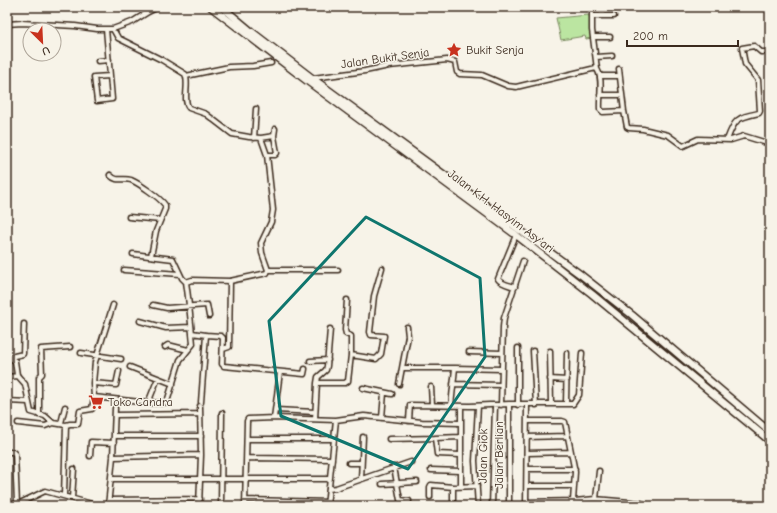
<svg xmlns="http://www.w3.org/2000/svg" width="777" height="513" font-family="'Comic Neue',sans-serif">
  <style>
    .green { fill: #bbe5a1; stroke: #7b8860 }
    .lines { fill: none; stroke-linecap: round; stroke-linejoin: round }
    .minor-casing { stroke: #3b2a1e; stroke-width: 7 }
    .highway-casing { stroke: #3b2a1e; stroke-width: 9 }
    .minor { stroke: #f7f3e8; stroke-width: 4 }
    .highway { stroke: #f7f3e8; stroke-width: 6 }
    .marked { fill: none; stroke: #0f766e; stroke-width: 3; stroke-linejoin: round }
    .labels { text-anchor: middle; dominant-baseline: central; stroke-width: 3; stroke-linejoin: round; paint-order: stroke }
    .poi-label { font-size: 12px; fill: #3b2a1e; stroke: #f7f3e8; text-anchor: start }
    .street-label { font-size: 12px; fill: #3b2a1e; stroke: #f7f3e8 }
  </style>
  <rect width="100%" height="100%" fill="#f7f3e8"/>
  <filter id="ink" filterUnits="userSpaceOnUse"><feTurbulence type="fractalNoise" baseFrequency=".025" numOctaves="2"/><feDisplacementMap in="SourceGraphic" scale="8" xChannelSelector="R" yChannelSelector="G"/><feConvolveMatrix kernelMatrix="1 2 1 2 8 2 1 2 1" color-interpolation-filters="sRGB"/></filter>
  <g filter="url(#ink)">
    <path class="green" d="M589,15l3,23 -6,1 -1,-3 -24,4 -5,-22z"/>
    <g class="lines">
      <g class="minor-casing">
        <path id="minor" d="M592,7v23l5,39
          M592,16h22
          M7,24l15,-1 53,3 22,3h16l19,-7 16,-10 10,-5
          M106,29l6,70 -15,2 -3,-24 16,-1
          M593,37h17
          M596,57l16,-1
          M98,61l11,-1
          M619,69l5,42 3,16 2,1 14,1 25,6 15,11 15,-7 33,1 13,-4 26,8
          M186,76l43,-9 24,-1 18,-3
          M600,76h19
          M313,78l52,-7 24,-5 58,-6 8,2 2,10 3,2 22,1 26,11 8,1 80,-19c8,8 3,31 4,41l3,3 21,-1
          M600,95h22
          M254,138l2,-29
          M261,138l13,-2
          M727,140c8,-22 10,-22 32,-27l1,-2 -2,-31 -13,-16 -3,-16 12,-2 7,6h9
          M267,155h8l2,-2 -3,-17 1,-7
          M110,175c8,8 12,2 21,5 9,4 28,17 34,25v4l-9,22 -5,25
          M129,217l31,3
          M133,254l40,5 9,19 4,4
          M124,270l56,4
          M268,270h70
          M515,287c-6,-2 -14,-3 -17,-8l18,-44
          M347,300l-2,30 1,4 5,2v19
          M153,305l14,3 40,-3 2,11
          M140,321l26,7 25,-1
          M192,333l14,2 -5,67
          M206,335l15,1 2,2 -1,26 2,2 80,8 1,-5
          M165,347l3,-2 20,5
          M518,348v57
          M223,349l6,-2 1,-66
          M533,351l3,54
          M550,351l1,53
          M469,352l33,1
          M81,353l40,6
          M7,356l8,5 2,14 8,9 6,28 14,4 8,7 13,2 -2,71
          M10,357l13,-3 1,-30
          M310,361l18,-1
          M130,367l43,17
          M402,368h53
          M7,377l11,-1
          M550,379l17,1
          M93,383l23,2 3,-14
          M317,383l1,-6 8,-7 1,-4 3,-37
          M399,384l9,-48 -1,-9
          M453,384l48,1
          M431,387l1,18
          M363,388l29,6
          M94,397l-1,-14 2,-21 18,-57
          M7,401l21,1
          M148,403l10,-25
          M566,404l1,-51
          M501,405l2,-78 1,-9 19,-57
          M451,406l4,-38 47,1
          M461,406v80
          M276,410l39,2
          M39,415v-38l3,-3 -1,-25 29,-2
          M116,415l84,-1
          M274,418l6,-46
          M382,418l2,-25
          M315,419l2,-36h28l3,-2 3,-26 25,4 5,-5 3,-18 -13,-1 -1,-3 4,-36 8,-28
          M409,421l1,-16h1l59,1 39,-2h64l6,-9 3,-42
          M527,421h35l3,1 10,50 -2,29
          M18,423l27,3 8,-3
          M61,423l4,-16
          M66,425l4,-1h8l2,-13 12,-2 2,-12 56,6h12l5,-1 13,-42 13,-16c-2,-21 -4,-42 -7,-62l6,-2 38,1 37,-8 1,-3 -6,-17 -1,-10 10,-21 2,-12 -6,-55 -6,-17 -12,-1 -17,-3 -26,-20 -17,-6c-7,-8 1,-24 -4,-34l-23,-14 -44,-22 -5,-9
          M115,436h86
          M527,437l40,-1
          M435,438l25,-1
          M247,439h87
          M389,439l46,-1 2,16 23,1
          M7,452h6l2,2 2,50
          M527,453l44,-1
          M90,456l1,-14 23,1
          M113,457l88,-2
          M247,458l85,1
          M349,463h12
          M394,467l6,33 9,1
          M527,469h48
          M431,470l29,1
          M111,479h218
          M361,479l2,-42
          M382,484l35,-2
          M527,486h47
          M329,489l7,-1 75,-26
          M430,497v-10l1,-2 22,2 24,-1
          M72,498l2,-29
          M596,499l3,-28
          M110,500l90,-1
          M245,500l83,2
          M526,502l49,-1 20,-2 46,4 8,3
          M14,506l31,-15 54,15
          M108,506l5,-49 2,-49
          M199,506l2,-51 -1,-49
          M221,506l1,-93
          M245,506l2,-85 1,-2 26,-1 62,2 28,-4 58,6 38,1
          M327,506l9,-86
          M453,506v-19
          M478,506l-3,-45 3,-55
          M492,506l3,-100
          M509,506v-102
          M526,506l1,-101"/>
      </g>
      <g class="highway-casing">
        <path id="highway" d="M211,7l95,73 210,155 76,59 178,147
          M222,7l30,25 60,46 269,197 51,40 138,117"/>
      </g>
      <use href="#minor" class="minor"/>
      <use href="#highway" class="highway"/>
    </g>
  </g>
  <path class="marked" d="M366,217l114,61 5,79 -77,112 -127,-53 -12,-95z"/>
  <defs>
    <g id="sight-bare" transform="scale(1.2)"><path d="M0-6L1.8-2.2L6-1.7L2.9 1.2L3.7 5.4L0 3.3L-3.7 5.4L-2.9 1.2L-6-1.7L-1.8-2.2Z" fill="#c8321e" stroke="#f7f3e8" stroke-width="2.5" paint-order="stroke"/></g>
    <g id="supermarket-bare" transform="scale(1.2)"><path d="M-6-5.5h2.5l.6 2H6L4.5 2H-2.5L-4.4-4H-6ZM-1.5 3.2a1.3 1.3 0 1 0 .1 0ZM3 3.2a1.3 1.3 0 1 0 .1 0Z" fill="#c8321e" stroke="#f7f3e8" stroke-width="2.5" paint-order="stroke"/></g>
  </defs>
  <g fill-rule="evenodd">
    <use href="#sight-bare" x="454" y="50"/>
    <use href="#supermarket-bare" x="96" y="402"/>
  </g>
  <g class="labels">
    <g class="poi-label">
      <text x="466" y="50">Bukit Senja</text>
      <text x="108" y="402">Toko Candra</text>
    </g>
    <g class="street-label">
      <text transform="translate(385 58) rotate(-8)">Jalan Bukit Senja</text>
      <text transform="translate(501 211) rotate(37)">Jalan K.H. Hasyim Asy'ari</text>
      <text transform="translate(499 455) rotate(-90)">Jalan Berlian</text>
      <text transform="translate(483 456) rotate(-89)">Jalan Giok</text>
    </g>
  </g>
  <rect width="777" height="513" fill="none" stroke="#f7f3e8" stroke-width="24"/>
  <rect x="12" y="12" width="753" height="489" fill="none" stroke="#3b2a1e" stroke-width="1.5" filter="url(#ink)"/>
  <g transform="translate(42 42) rotate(156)"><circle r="19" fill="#f7f3e8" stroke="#aca397"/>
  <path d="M0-3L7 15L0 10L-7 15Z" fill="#c8321e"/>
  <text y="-6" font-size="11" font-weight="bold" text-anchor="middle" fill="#3b2a1e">U</text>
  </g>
  <path d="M627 40v6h111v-6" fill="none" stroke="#3b2a1e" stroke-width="2"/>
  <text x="633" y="40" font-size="12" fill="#3b2a1e" stroke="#f7f3e8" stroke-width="3" paint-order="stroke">200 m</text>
</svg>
